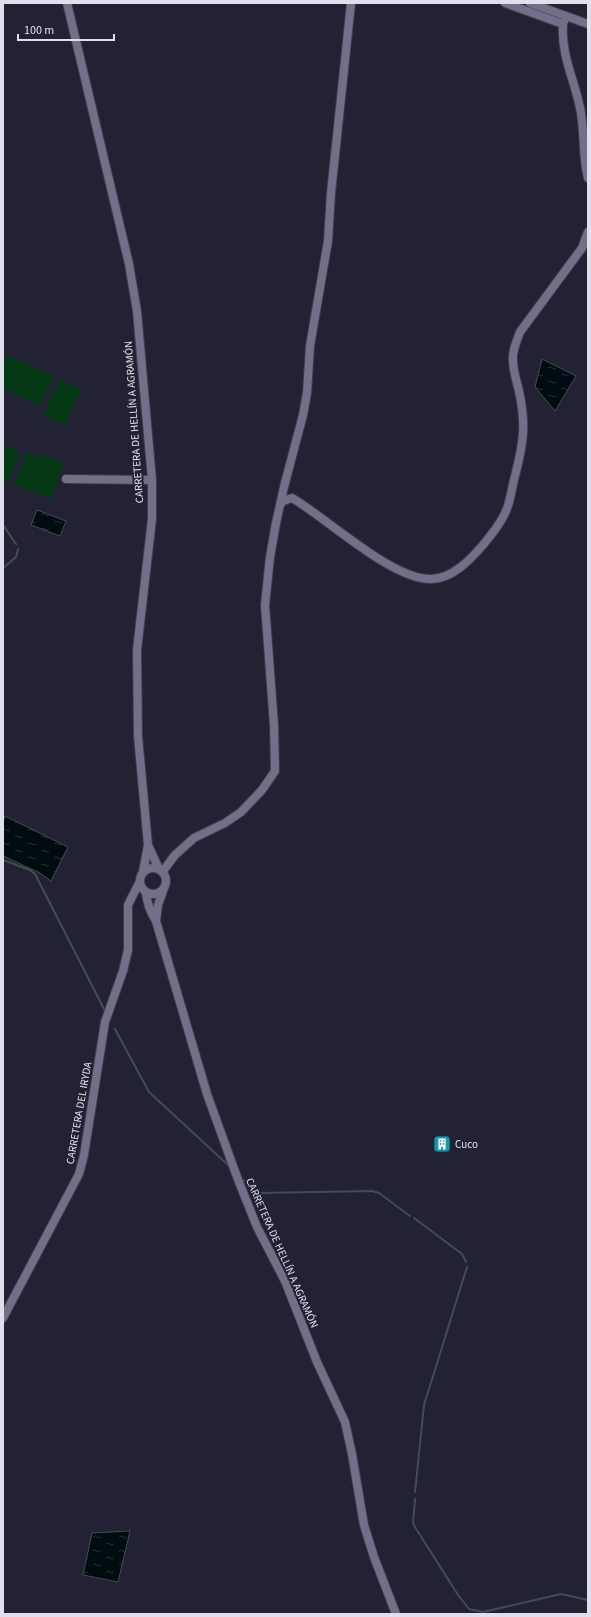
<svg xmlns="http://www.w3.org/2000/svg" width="591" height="1617" font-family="'Source Sans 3',sans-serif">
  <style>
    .green { fill: #053815 }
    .water { fill: url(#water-ripples); stroke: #444c53 }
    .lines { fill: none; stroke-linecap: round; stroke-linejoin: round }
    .stream { stroke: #444c53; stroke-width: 2 }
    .minor-casing { stroke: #3f3d4d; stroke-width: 10 }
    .minor { stroke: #727088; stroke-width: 8 }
    .labels { text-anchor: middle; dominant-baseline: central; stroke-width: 4; stroke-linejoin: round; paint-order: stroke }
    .street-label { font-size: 11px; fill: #e0e0ed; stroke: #232134 }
    .poi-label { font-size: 11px; fill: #e0e0ed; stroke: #232134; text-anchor: start }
  </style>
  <defs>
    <pattern id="water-ripples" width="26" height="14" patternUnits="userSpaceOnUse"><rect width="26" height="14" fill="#010c11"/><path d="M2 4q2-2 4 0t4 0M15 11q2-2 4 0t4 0" fill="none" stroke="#262f34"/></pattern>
  </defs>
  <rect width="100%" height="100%" fill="#232134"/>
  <path class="green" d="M8,355l46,21 -14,30 -37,-17v-24z
    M59,379l22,10 -16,36 -22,-10z
    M3,445l17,7 -12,31 -5,-2z
    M26,452l16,6 1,-4 21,8 -13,37 -37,-14z"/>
  <path class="water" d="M542,359l34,17 -21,35 -20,-24z
    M37,510l29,11 -6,15 -29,-11z
    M5,816l63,31 -17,34 -11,-8 -37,-17v-34z
    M130,1531l-12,51 -35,-7 9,-42z"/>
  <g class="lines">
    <path class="stream" d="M3,525l13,19
      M3,568l13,-11 2,-8
      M3,860l27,10 5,4 69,135
      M115,1029l34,63 79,73
      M242,1179l17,14 113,-2 7,2 31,23
      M414,1218l48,36 4,8
      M415,1492l9,-87 43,-138
      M415,1499l-2,24 2,4 43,68 11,14 14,3 78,-18 27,6"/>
    <g class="minor-casing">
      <path id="minor" d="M67,3l62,261 8,47 15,169v39l-15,131 1,86 10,109 11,24
        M505,3l58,21 3,-8
        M530,3l58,21
        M563,24c-2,32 11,54 17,84 5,23 2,47 8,70
        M66,479l86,1
        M280,505l3,-4 9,-3c35,20 101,83 140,81 21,-1 38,-19 51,-34 8,-10 16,-19 21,-30 6,-10 7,-23 10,-35 4,-16 8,-30 9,-47 1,-14 -1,-28 -4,-42 -3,-12 -7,-23 -6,-36 1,-8 4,-15 7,-23l62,-84 6,-16
        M140 881a13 13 0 1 1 26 0a13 13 0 1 1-26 0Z
        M163,871l12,-16 19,-17 31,-15 16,-11 21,-22 13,-19 -1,-46 -9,-120 5,-48 6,-34 8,-36 19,-72 4,-22 3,-47 18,-105 3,-48 20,-190
        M143,872l5,-27
        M146,893c1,10 5,20 10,28l51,173 30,83 20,50 28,54 32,81 28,60 7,32 12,71 10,32 22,57
        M156,921l2,-16 5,-14
        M3,1318l76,-144 5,-19 21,-133 18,-51 5,-21v-45l12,-24"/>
    </g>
    <use href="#minor" class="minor"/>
  </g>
  <defs>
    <g id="building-square" transform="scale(0.9)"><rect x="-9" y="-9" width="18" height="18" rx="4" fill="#0f9aa8" stroke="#232134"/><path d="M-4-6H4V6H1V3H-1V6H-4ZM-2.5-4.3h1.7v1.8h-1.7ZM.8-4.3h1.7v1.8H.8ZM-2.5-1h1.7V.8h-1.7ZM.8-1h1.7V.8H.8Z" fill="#fff"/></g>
  </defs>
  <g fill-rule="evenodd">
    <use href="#building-square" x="442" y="1144"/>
  </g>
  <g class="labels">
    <g class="street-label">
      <text transform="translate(134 422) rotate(-94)">CARRETERA DE HELLÍN A AGRAMÓN</text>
      <text transform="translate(79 1113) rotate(-80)">CARRETERA DEL IRYDA</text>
      <text transform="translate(282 1253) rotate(66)">CARRETERA DE HELLÍN A AGRAMÓN</text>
    </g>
    <g class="poi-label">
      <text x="455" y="1144">Cuco</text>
    </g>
  </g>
  <rect width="591" height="1617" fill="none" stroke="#e0e0ed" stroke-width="8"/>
  <path d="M18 34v6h96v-6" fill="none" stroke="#e0e0ed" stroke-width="2"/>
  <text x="24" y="34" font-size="12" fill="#e0e0ed" stroke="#232134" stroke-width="3" paint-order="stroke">100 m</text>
</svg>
